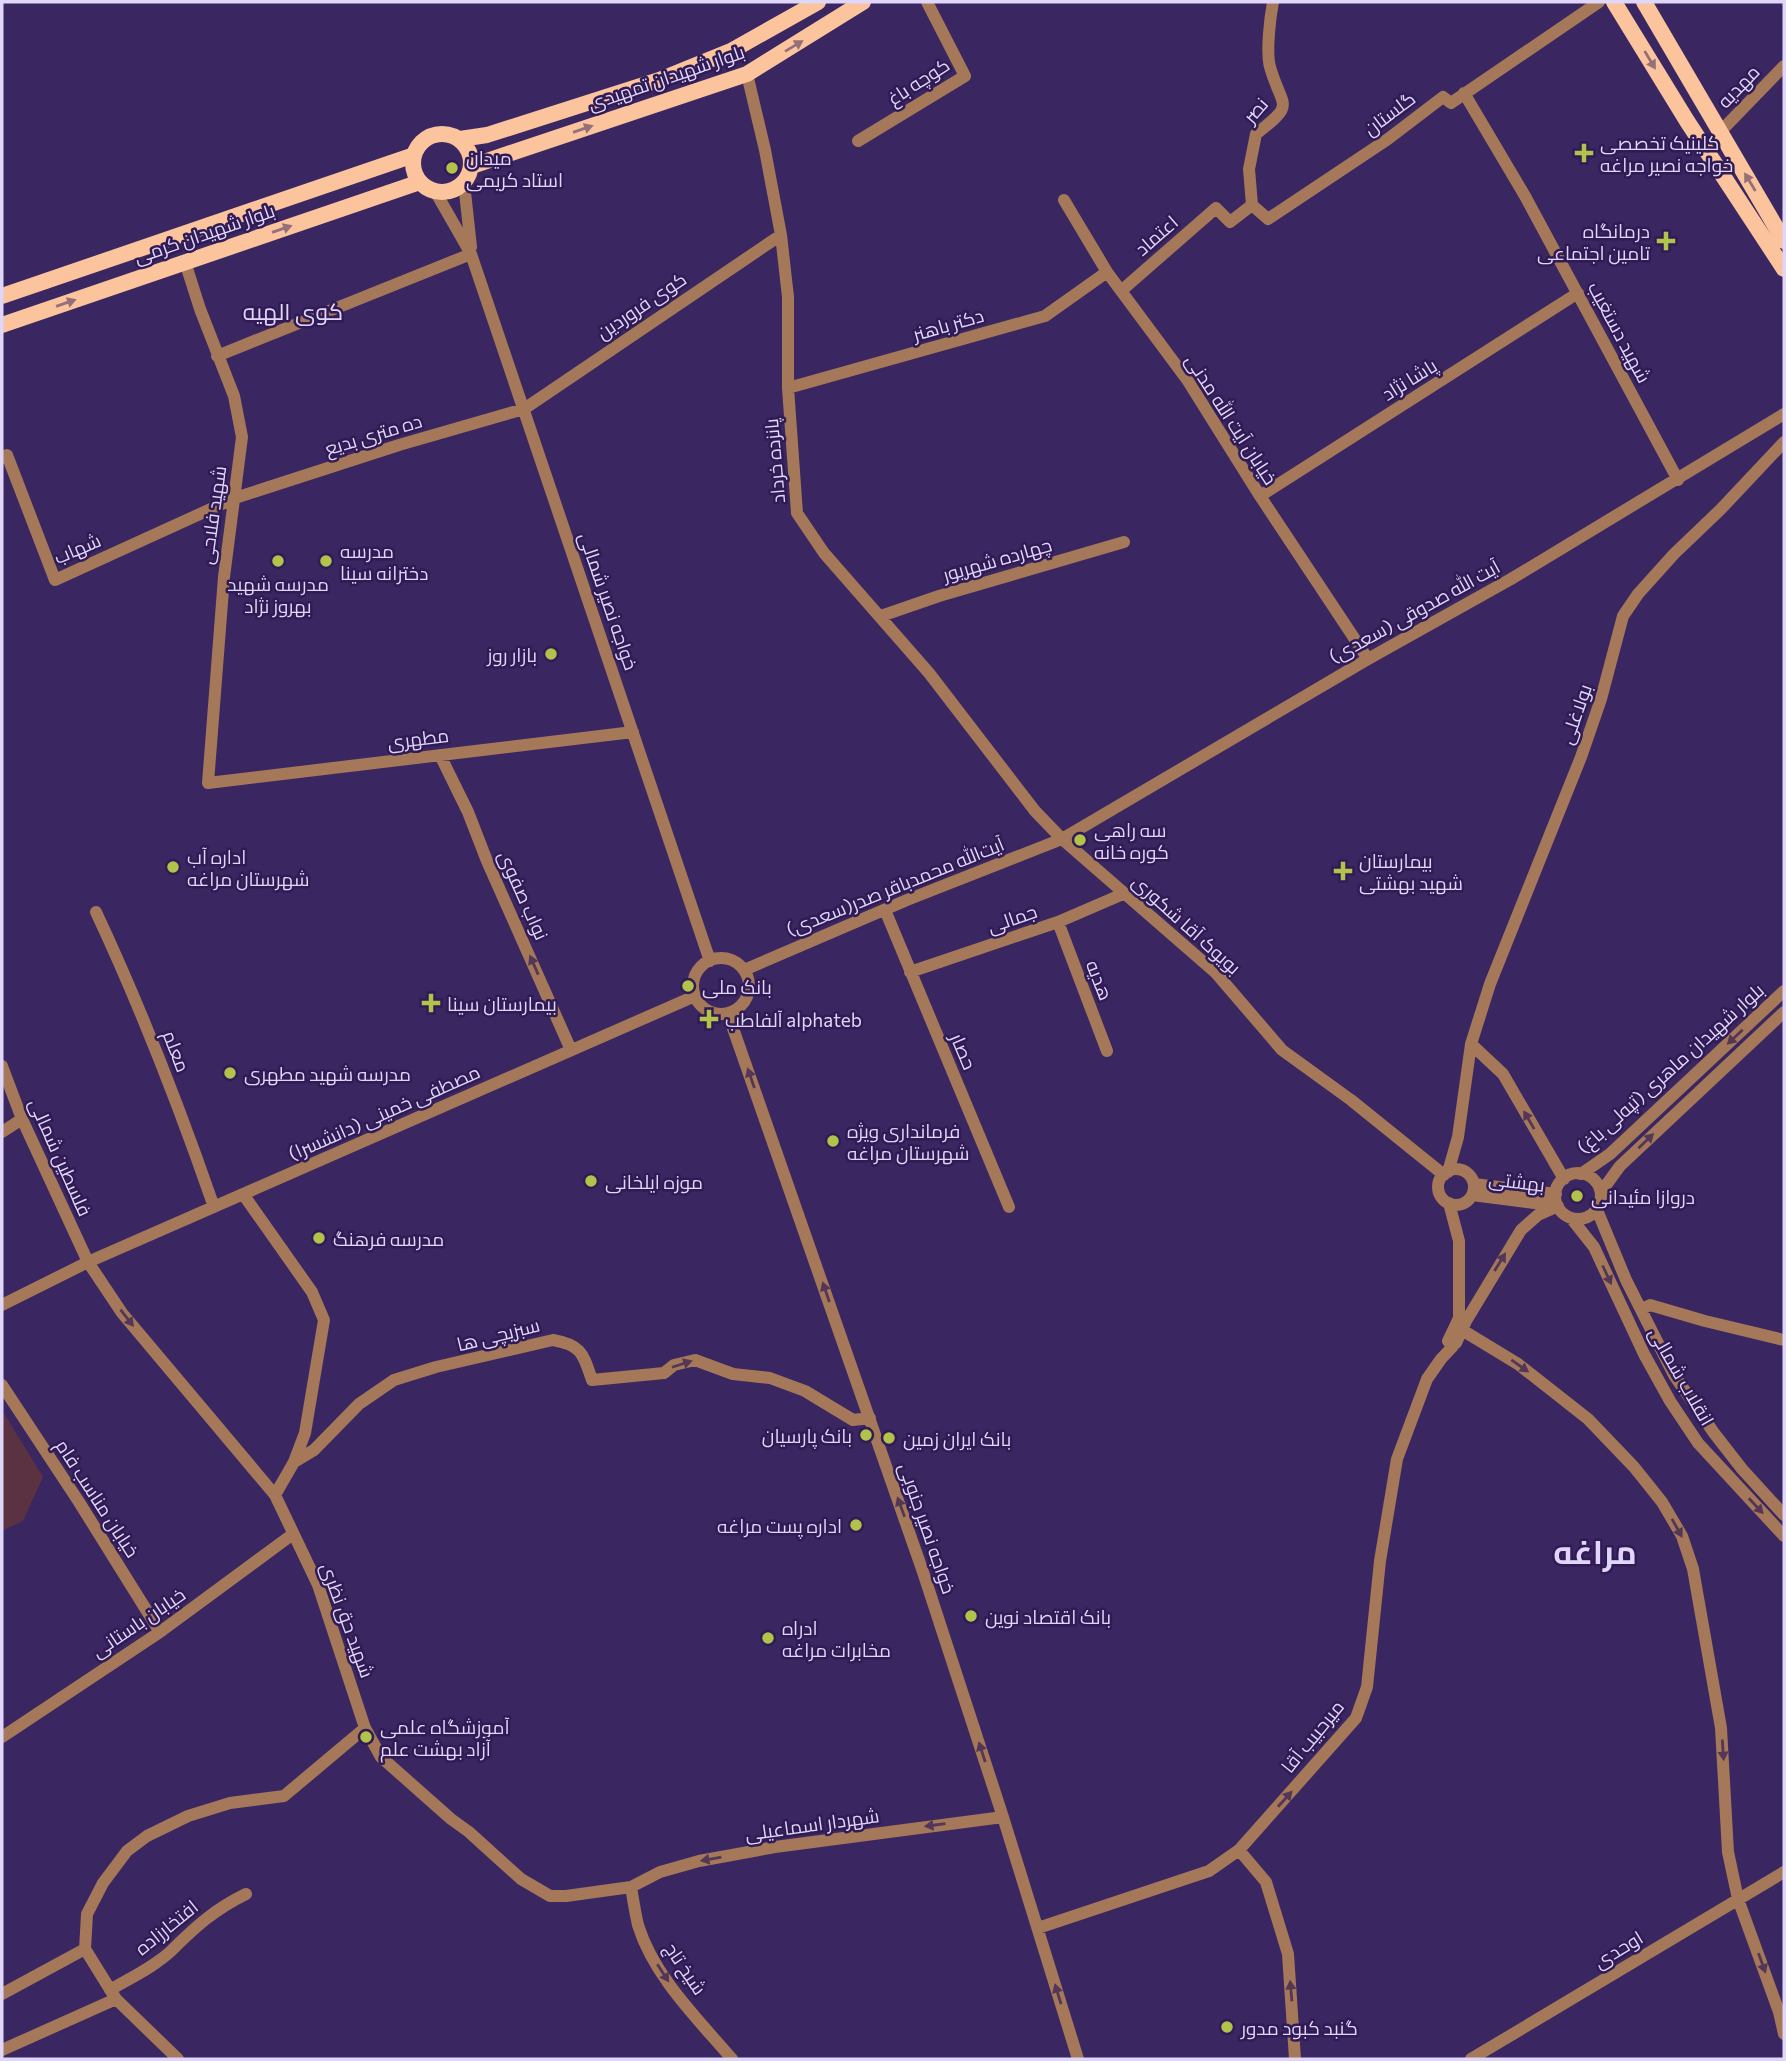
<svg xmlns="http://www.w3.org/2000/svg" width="1786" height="2061" font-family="Commissioner,Cairo,sans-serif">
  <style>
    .green { fill: #5a3241 }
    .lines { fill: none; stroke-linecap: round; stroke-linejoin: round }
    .minor { stroke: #a47858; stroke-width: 12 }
    .major { stroke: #fbc49d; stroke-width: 16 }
    .oneway { fill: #967079 }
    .oneway2 { fill: #543756 }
    .poi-dot { fill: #b2c34c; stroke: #311b55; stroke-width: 2.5 }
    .labels { text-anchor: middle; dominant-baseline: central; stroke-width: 5; stroke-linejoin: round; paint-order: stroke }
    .street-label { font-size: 19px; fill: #dfd6fa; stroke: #311b55 }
    .poi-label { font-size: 19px; fill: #dfd6fa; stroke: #311b55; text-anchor: start }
    .quarter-label { font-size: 23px; fill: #dfd6fa; stroke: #311b55 }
    .town-label { font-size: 33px; font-weight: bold; fill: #dfd6fa; stroke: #311b55 }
  </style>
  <rect width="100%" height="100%" fill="#3a2661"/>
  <path class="green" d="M2,1410l41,67 -20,44 -21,10z"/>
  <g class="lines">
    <path class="minor" d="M747,74l18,76 16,85 7,62v91l9,125 27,40 105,120 106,138 27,28 154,134 66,77 69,50 93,75
      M1464,93l61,103 153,284
      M1720,132l64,-66
      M858,141l107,-65 -38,-74
      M464,183l7,64
      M435,191l36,63 239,707
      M1064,200l43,72 81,109 72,115 108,163
      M1252,205l-3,-36 7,-35c41,-32 26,-25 14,-67 -4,-15 0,-49 3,-65
      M185,262l15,47 34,87 8,41 -18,140 -16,206 425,-51
      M1121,291l95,-83 14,14 22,-17 16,14 120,-80 55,-42 8,6 148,-101
      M217,356l254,-102
      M788,388l257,-72 62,-44
      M2,458l5,-3 48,125 180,-82 164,-53 125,-36 257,-174
      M1260,496l318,-203
      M881,616l58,-20 185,-54
      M440,755l28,57 19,49 84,189
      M885,910l124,297
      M96,912c45,96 83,194 118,295
      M1058,922l49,129
      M693 986a28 28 0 1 1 56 0a28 28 0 1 1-56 0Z
      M744,970l163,-70 155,-61 306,-180 143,-80 273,-165
      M910,972l148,-50 65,-28
      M728,1014l195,558 80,245 75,242
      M1471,1044l32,30 61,105
      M2,1066l20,53 66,143 34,51 153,182 43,90 47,143 16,29 70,62 18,13 52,47 29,17h16l65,-9 29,-15 39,-11 76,-14 228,-30
      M2,1132l20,-13
      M1438 1187a18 18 0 1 1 36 0a18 18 0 1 1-36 0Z
      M1448,1172l10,-35 13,-93 19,-60 91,-227 20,-58 22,-83 15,-22 36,-40 46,-44 64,-68
      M1555 1196a23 23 0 1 1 46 0a23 23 0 1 1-46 0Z
      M1581,1174l29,-20 174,-163
      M1474,1184l82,10
      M1601,1192l19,-26 164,-154
      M243,1194l69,98 12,28 -19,113 -11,29 -19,33
      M1472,1195l86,11
      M1449,1203l10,38v77
      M1597,1210l29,70 48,95 40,58 28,36 42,46
      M1571,1218l23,29 50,107 26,47 28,42 86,93
      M2,1305l86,-43 607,-266
      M1642,1309l8,-4 55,16 79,19
      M1462,1317l4,4 -10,22 -6,1 -2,-3 11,-23z
      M1466,1321l55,-91 17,-15 20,-9
      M1462,1330l56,34 70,55 46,48 28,35 20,34 11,33 28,159 7,124 10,47 41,113 5,22
      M2,1385l77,117 81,130
      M294,1462l20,-12 45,-46 35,-24 42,-13 117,-27c29,5 30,14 39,40l72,-7 10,-8 21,-5 38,14 37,4 35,13 48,29 17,-2
      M2,1737l158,-105 133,-98
      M1239,1850l27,32 22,72 7,105
      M631,1887c2,12 4,25 7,38 16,52 60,94 94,134
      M1038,1928l171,-57 30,-21 117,-132 11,-31 13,-126 17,-102 30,-80 14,-20 15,-16
      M110,1990c20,-12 44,-23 61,-39 24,-24 44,-42 75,-57
      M2,1994l83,-45
      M2,2050l114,-51
      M178,2059l-62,-60 -31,-50 2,-35 16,-31 24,-32 20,-15 41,-20 42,-13 54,-7 81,-68
      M1471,2059l313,-187"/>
    <path class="major" d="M1614,2l73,119 97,148
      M1644,2l140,239
      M413 163a29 29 0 1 1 58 0a29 29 0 1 1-58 0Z
      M460,139l27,-4 175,-56 69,-28 87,-49
      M472,166l275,-92 116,-72
      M2,296l412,-141
      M2,325l418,-143"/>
  </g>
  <defs><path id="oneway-solid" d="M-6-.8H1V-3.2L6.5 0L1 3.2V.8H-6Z" transform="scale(1.75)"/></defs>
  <g class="oneway">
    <use href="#oneway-solid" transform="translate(794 46) rotate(-31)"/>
    <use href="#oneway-solid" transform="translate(1650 60) rotate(59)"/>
    <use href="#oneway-solid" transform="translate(583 129) rotate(-19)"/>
    <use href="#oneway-solid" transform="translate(1750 182) rotate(-121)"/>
    <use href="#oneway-solid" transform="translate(282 229) rotate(-19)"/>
    <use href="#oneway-solid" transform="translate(66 303) rotate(-19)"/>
  </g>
  <g class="oneway2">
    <use href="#oneway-solid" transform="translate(534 965) rotate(-114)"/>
    <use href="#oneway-solid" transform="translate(1735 1037) rotate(137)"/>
    <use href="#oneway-solid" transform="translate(751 1078) rotate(-109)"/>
    <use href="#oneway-solid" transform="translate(1529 1120) rotate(-120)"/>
    <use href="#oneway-solid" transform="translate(1646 1141) rotate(-44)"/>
    <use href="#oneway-solid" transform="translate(1500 1262) rotate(-58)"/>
    <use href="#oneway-solid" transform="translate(1607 1275) rotate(65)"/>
    <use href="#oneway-solid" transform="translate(826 1292) rotate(-109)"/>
    <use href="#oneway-solid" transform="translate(127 1318) rotate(52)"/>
    <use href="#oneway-solid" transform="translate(682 1364) rotate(-18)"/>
    <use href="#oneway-solid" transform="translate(1520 1366) rotate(35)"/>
    <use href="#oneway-solid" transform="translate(1756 1506) rotate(47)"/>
    <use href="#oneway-solid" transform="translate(901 1507) rotate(-110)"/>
    <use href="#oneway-solid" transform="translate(1677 1528) rotate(61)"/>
    <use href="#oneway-solid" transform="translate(1723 1750) rotate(86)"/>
    <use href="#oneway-solid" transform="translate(982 1752) rotate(-108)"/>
    <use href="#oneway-solid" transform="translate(1285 1799) rotate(-48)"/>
    <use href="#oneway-solid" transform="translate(935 1825) rotate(172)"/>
    <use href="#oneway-solid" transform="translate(711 1859) rotate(170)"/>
    <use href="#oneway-solid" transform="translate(1762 1963) rotate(70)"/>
    <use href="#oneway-solid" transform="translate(663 1973) rotate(57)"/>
    <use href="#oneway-solid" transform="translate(1291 1991) rotate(-95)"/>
    <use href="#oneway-solid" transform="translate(1058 1994) rotate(-107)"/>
  </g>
  <g class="poi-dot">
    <path d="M1580.5 142.5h7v7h7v7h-7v7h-7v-7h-7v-7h7z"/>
    <circle cx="452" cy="168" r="7"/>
    <path d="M1662.5 230.5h7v7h7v7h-7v7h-7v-7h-7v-7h7z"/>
    <circle cx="278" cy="561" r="7"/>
    <circle cx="326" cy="561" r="7"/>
    <circle cx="551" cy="654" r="7"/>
    <circle cx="1080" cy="840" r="7"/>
    <circle cx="173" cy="867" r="7"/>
    <path d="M1339.5 860.5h7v7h7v7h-7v7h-7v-7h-7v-7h7z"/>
    <circle cx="688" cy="986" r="7"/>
    <path d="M427.5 992.5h7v7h7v7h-7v7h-7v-7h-7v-7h7z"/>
    <path d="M705.5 1008.5h7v7h7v7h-7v7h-7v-7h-7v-7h7z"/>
    <circle cx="230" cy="1073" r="7"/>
    <circle cx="833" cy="1141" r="7"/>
    <circle cx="591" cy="1181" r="7"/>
    <circle cx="1577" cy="1196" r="7"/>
    <circle cx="319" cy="1238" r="7"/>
    <circle cx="866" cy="1435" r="7"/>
    <circle cx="889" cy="1438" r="7"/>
    <circle cx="856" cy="1525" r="7"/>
    <circle cx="971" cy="1616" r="7"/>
    <circle cx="768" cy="1638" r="7"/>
    <circle cx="366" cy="1737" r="7"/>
    <circle cx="1227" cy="2027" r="7"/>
  </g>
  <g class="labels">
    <g class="street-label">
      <text transform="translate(666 77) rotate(-19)">بلوار شهیدان تمهیدی</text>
      <text transform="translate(918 81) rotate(-33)">کوچه باغ</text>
      <text transform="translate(1738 86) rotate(-46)">مهدیه</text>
      <text transform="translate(1255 110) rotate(-49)">نصر</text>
      <text transform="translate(1389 113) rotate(-37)">گلستان</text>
      <text transform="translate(204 233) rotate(-19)">بلوار شهیدان کرمی</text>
      <text transform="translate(1156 235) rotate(-41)">اعتماد</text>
      <text transform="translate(641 305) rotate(-34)">کوی فروردین</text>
      <text transform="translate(948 324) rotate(-16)">دکتر باهنر</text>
      <text transform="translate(1620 332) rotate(62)">شهید دستغیب</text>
      <text transform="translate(1409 379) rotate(-32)">پاشا نژاد</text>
      <text transform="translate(1232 419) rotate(57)">خیابان آیت الله مدنی</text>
      <text transform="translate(373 434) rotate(-17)">ده متری بدیع</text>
      <text transform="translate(774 461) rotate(-95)">پانزده خرداد</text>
      <text transform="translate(212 515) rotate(-82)">شهید فلاحی</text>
      <text transform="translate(77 548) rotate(-23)">شهاب</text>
      <text transform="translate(997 559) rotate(-16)">چهارده شهریور</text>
      <text transform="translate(609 601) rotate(71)">خواجه نصیر شمالی</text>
      <text transform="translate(1414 611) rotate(-29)">آیت الله صدوقی (سعدی)</text>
      <text transform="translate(1575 714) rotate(-71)">بولاغلی</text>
      <text transform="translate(418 738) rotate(-7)">مطهری</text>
      <text transform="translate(895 886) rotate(-22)">آیت‌الله محمدباقر صدر(سعدی)</text>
      <text transform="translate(524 895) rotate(66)">نواب صفوی</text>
      <text transform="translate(1012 918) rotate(-19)">جمالی</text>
      <text transform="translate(1187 924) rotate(42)">بویوک آقا شکوری</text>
      <text transform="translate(1100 980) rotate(69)">هدیه</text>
      <text transform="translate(177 1051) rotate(69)">معلم</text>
      <text transform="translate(964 1051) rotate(67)">حصار</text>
      <text transform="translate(1670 1068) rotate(-42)">بلوار شهیدان ماهری (تپه‌لی باغ)</text>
      <text transform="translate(384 1112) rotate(-24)">مصطفی خمینی (دانشسرا)</text>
      <text transform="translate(61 1157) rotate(66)">فلسطین شمالی</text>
      <text transform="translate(1517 1181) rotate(7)">بهشتی</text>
      <text transform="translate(498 1334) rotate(-14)">سبزیچی ها</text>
      <text transform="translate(1682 1376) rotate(60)">انقلاب شمالی</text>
      <text transform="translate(98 1498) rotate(57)">خیابان مناسب فام</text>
      <text transform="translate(928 1528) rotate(71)">خواجه نصیر جنوبی</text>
      <text transform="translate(348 1620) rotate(70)">شهید حق نظری</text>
      <text transform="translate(138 1622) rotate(-34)">خیابان باستانی</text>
      <text transform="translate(1312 1736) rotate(-51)">میرحبیب آقا</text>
      <text transform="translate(812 1824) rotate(-8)">شهردار اسماعیلی</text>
      <text transform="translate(166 1927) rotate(-39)">افتخارزاده</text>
      <text transform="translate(1618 1949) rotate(-31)">اوحدی</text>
      <text transform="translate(686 1968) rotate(56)">شیخ تاج</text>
    </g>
    <g class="poi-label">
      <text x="1600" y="142">کلینیک تخصصی<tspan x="1600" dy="22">خواجه نصیر مراغه</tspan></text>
      <text x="466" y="157">میدان<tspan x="466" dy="22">استاد کریمی</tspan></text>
      <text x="1650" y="230" text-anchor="end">درمانگاه<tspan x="1650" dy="22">تامین اجتماعی</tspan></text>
      <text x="340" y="550">مدرسه<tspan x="340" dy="22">دخترانه سینا</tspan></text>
      <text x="278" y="583" text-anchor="middle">مدرسه شهید<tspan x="278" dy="22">بهروز نژاد</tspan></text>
      <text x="537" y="654" text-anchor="end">بازار روز</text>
      <text x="1094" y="829">سه راهی<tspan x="1094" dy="22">کوره خانه</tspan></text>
      <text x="187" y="856">اداره آب<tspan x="187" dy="22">شهرستان مراغه</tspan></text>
      <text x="1359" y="860">بیمارستان<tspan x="1359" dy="22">شهید بهشتی</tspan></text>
      <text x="702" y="986">بانک ملی</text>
      <text x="447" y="1003">بیمارستان سینا</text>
      <text x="725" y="1019">آلفاطب alphateb</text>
      <text x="244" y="1073">مدرسه شهید مطهری</text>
      <text x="847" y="1130">فرمانداری ویژه<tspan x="847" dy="22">شهرستان مراغه</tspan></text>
      <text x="605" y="1181">موزه ایلخانی</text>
      <text x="1591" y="1196">دروازا مئیدانی</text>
      <text x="333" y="1238">مدرسه فرهنگ</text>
      <text x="852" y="1435" text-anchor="end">بانک پارسیان</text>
      <text x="903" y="1438">بانک ایران زمین</text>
      <text x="842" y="1525" text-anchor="end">اداره پست مراغه</text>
      <text x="985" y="1616">بانک اقتصاد نوین</text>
      <text x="782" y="1627">ادراه<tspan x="782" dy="22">مخابرات مراغه</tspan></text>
      <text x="380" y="1726">آموزشگاه علمی<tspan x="380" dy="22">آزاد بهشت علم</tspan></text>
      <text x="1241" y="2027">گنبد کبود مدور</text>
    </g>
    <g class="quarter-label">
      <text x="293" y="311">کوی الهیه</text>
    </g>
    <g class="town-label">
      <text x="1595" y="1550">مراغه</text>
    </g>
  </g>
  <rect width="1786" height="2061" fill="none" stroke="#dfd6fa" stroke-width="7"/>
</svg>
